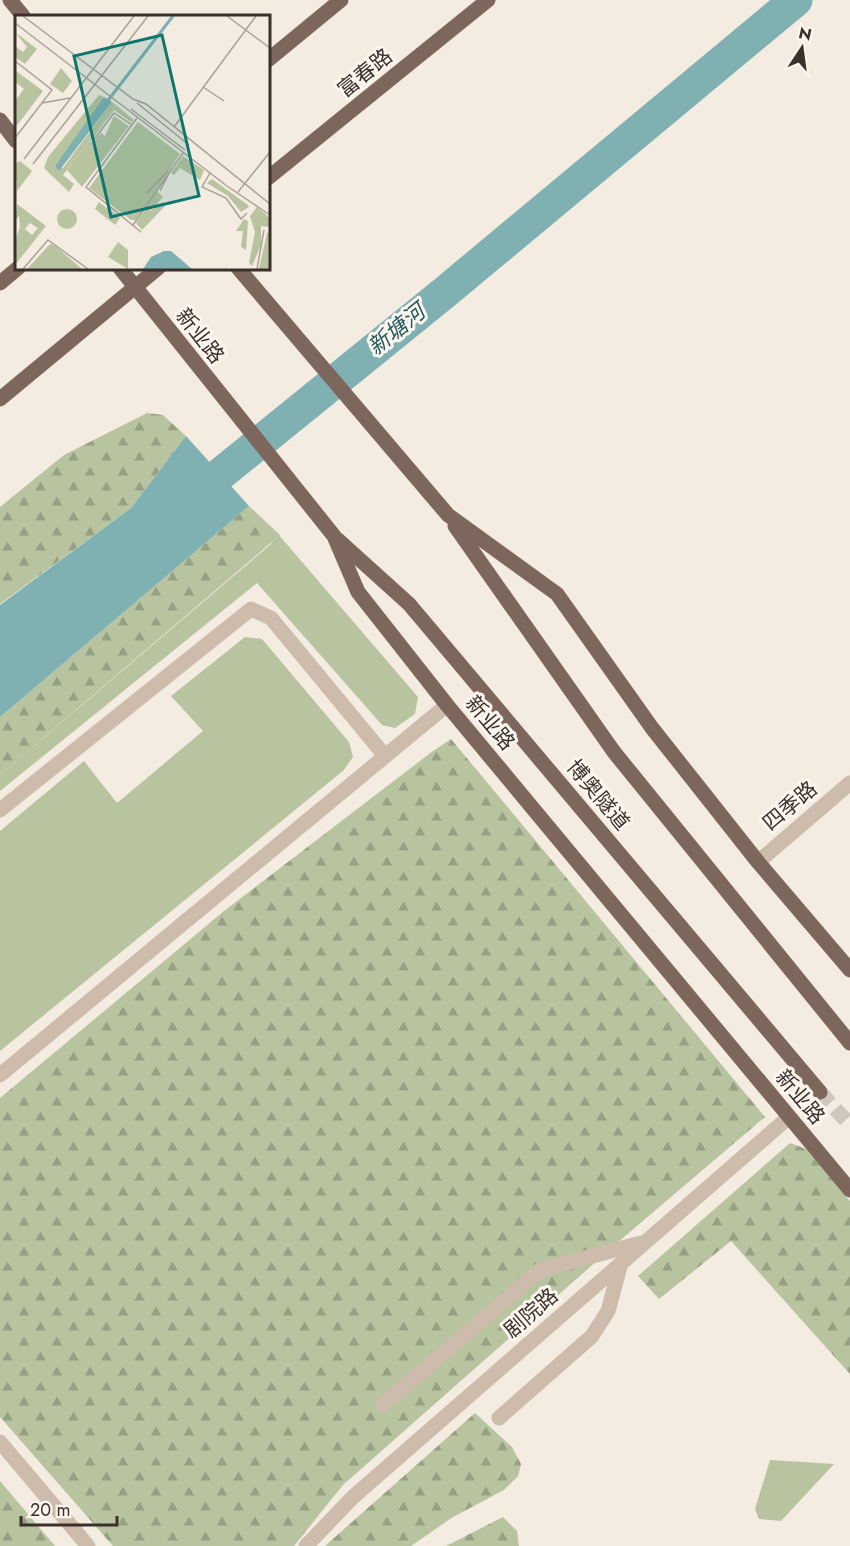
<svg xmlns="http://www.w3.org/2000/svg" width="850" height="1546" font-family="Jost,'Noto Sans SC',sans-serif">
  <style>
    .green { fill: #b8c4a0 }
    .forest { fill: url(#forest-firs) }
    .water { fill: #7fb0b2 }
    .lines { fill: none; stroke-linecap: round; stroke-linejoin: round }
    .canal { stroke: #7fb0b2; stroke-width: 33 }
    .major-tunnel { stroke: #cfc6bd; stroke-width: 15; stroke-dasharray: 15 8; stroke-linecap: butt }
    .minor { stroke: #cdbbac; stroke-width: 15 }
    .major { stroke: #7d675c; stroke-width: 15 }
    .labels { text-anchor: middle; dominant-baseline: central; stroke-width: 6; stroke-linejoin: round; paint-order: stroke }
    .street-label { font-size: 21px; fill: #3b302b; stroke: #fbf5ee }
    .water-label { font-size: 22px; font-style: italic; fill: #1f5a5e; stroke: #fbf5ee }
    .inset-river { fill: none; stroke: #7fb0b2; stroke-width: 3 }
    .inset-road { fill: none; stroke: #aaa098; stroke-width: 1.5 }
    .view { fill: #0f766e; fill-opacity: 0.15; stroke: #0f766e; stroke-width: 3 }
    .inset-edge { fill: none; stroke: #3b302b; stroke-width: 3 }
  </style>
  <defs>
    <pattern id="forest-firs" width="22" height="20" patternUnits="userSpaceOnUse" patternTransform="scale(1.5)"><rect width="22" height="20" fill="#b8c4a0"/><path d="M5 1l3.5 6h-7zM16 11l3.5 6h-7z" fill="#97a083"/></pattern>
  </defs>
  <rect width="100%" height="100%" fill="#f4ebe1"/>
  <path class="green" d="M278,534l140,163 -3,17 -20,14 -13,-3 -125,-142 -257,208v-16l271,-231z
    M245,637l17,2 87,103 4,15 -9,13 -344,281v-220l84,-70 33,42 86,-72 -32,-35z
    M770,1460l64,4 -53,57 -22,-2 -4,-10z"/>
  <path class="forest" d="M147,413l16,2 23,21 -55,72 -131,96v-97l64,-52z
    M249,506l31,29 -280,240v-58z
    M451,739l314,378 -141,120 -281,248 -49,61h-181l-113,-129v-319l224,-187 209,-160z
    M790,1143l16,6 44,52v173l-119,-133 -72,58 -21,-23z
    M475,1413l37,34 9,17 -3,12 -14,14 -51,27 -42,29h-86z
    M0,1481l55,65h-55z
    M503,1517l14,14 2,15h-73z"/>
  <path class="water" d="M186,436l63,70 -249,211v-112l131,-97z"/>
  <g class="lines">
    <path class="canal" d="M186,502l258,-209 352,-293"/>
    <path class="major-tunnel" d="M820,1092l30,33"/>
    <path class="minor" d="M0,810l251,-201 20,9 114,138
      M758,862l92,-79
      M0,1075l447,-370
      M383,1405l157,-135 101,-27
      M499,1418l93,-82 16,-25 13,-48
      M0,1442l88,104
      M306,1546l47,-49 436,-380"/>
    <path class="major" d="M10,0l13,16
      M268,60l73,-60
      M0,120l16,21
      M268,178l220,-178
      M120,268l214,268 24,56 89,113 403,485
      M238,268l210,247 109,79 95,134 106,134 92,108
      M0,283l18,-15
      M0,399l158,-131
      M455,526l159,226 236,291
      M337,539l72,65 411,488"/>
  </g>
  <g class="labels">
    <g class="street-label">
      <text transform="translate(365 73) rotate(-39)">富春路</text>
      <text transform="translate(200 336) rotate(52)">新业路</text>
      <text transform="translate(490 723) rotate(50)">新业路</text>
      <text transform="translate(598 795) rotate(50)">博奥隧道</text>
      <text transform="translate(790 806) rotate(-40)">四季路</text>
      <text transform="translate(800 1097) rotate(50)">新业路</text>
      <text transform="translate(531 1313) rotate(-41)">剧院路</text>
    </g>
    <g class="water-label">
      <text transform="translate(396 329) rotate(-39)">新塘河</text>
    </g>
  </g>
  <g transform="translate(15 15)">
    <rect width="255" height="255" fill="#f4ebe1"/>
    <path d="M46,53l11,13 -9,12 -13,-9zM1,56l27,20 -28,37v-27l9,-12 -9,-7zM101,90l18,15 -3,2 -17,-12 -23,31 2,2 8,-10 4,3 9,-20 15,10 -47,61 -15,-17zM5,146l12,10 -15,20 -2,-27zM229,204l4,2 -2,29 -5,-3 2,-16h-7zM23,213l4,3 -27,34v-24l10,-12 7,6zM35,229l4,1 28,24h-55z" fill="#b8c4a0"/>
    <path d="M0,17l22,17 -12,15 -10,-7v-11l8,6 4,-5zM84,80l5,2 -4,8 -45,61 8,2 49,-66 4,3 -53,70 11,9 -5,8 -25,-24 4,-11zM123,107l42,32 -43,66h-6l-42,-32zM168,141l21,14 -4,10 -20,-12 -6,7 -3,-2zM197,164l36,26 1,2 -8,5 -13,-16 -21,-13zM142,176l6,6 -14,15 14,-10 2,4 -23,24 -6,-7zM84,187l21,16 -5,7 -20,-16zM2,189l29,22 -4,5 -12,-8 -15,18 5,-14 -1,-11 -4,5zM242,192l13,11v9l-9,-1v19l-9,21 -3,-3 6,-31 -5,-16zM42 204a10 10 0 1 1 20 0a10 10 0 1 1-20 0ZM254,217l1,37h-11l8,-36zM103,227l10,8v19l-20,-12z" fill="#b8c4a0"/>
    <path d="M89,82l8,5 -53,69 -4,-5zM149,236h7l21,18h-49l8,-12z" fill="#7fb0b2"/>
    <path class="inset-river" d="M91,88l67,-87"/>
    <path class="inset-road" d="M8,1l110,83 13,5 124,100M212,1l43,32M0,8l212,163 43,29M0,46l37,29 -37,48M188,72l21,14M27,88l28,-5M122,88l52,42M116,94l54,41M122,103l-51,69 55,45M159,112l82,-111M78,126l21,-28 18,12M9,144l110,-143M18,149l115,-148M195,158l-8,14 24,11 15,21 6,-6M145,176l9,-18M223,177l32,-40M132,178l21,-22M118,210l50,-72M8,254l25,-29 40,29M242,254l7,-39"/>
    <path class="view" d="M147,20l37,161 -88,21 -37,-161z"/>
    <rect width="255" height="255" class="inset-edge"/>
  </g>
  <g transform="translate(802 48) rotate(13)" stroke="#fbf5ee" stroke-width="4.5" paint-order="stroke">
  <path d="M0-4.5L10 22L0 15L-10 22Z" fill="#3b302b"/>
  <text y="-9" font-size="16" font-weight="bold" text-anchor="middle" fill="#3b302b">N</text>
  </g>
  <path d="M21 1516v9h96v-9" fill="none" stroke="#3b302b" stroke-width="3"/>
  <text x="30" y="1516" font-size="18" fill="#3b302b" stroke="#fbf5ee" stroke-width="4.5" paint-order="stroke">20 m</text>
</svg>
